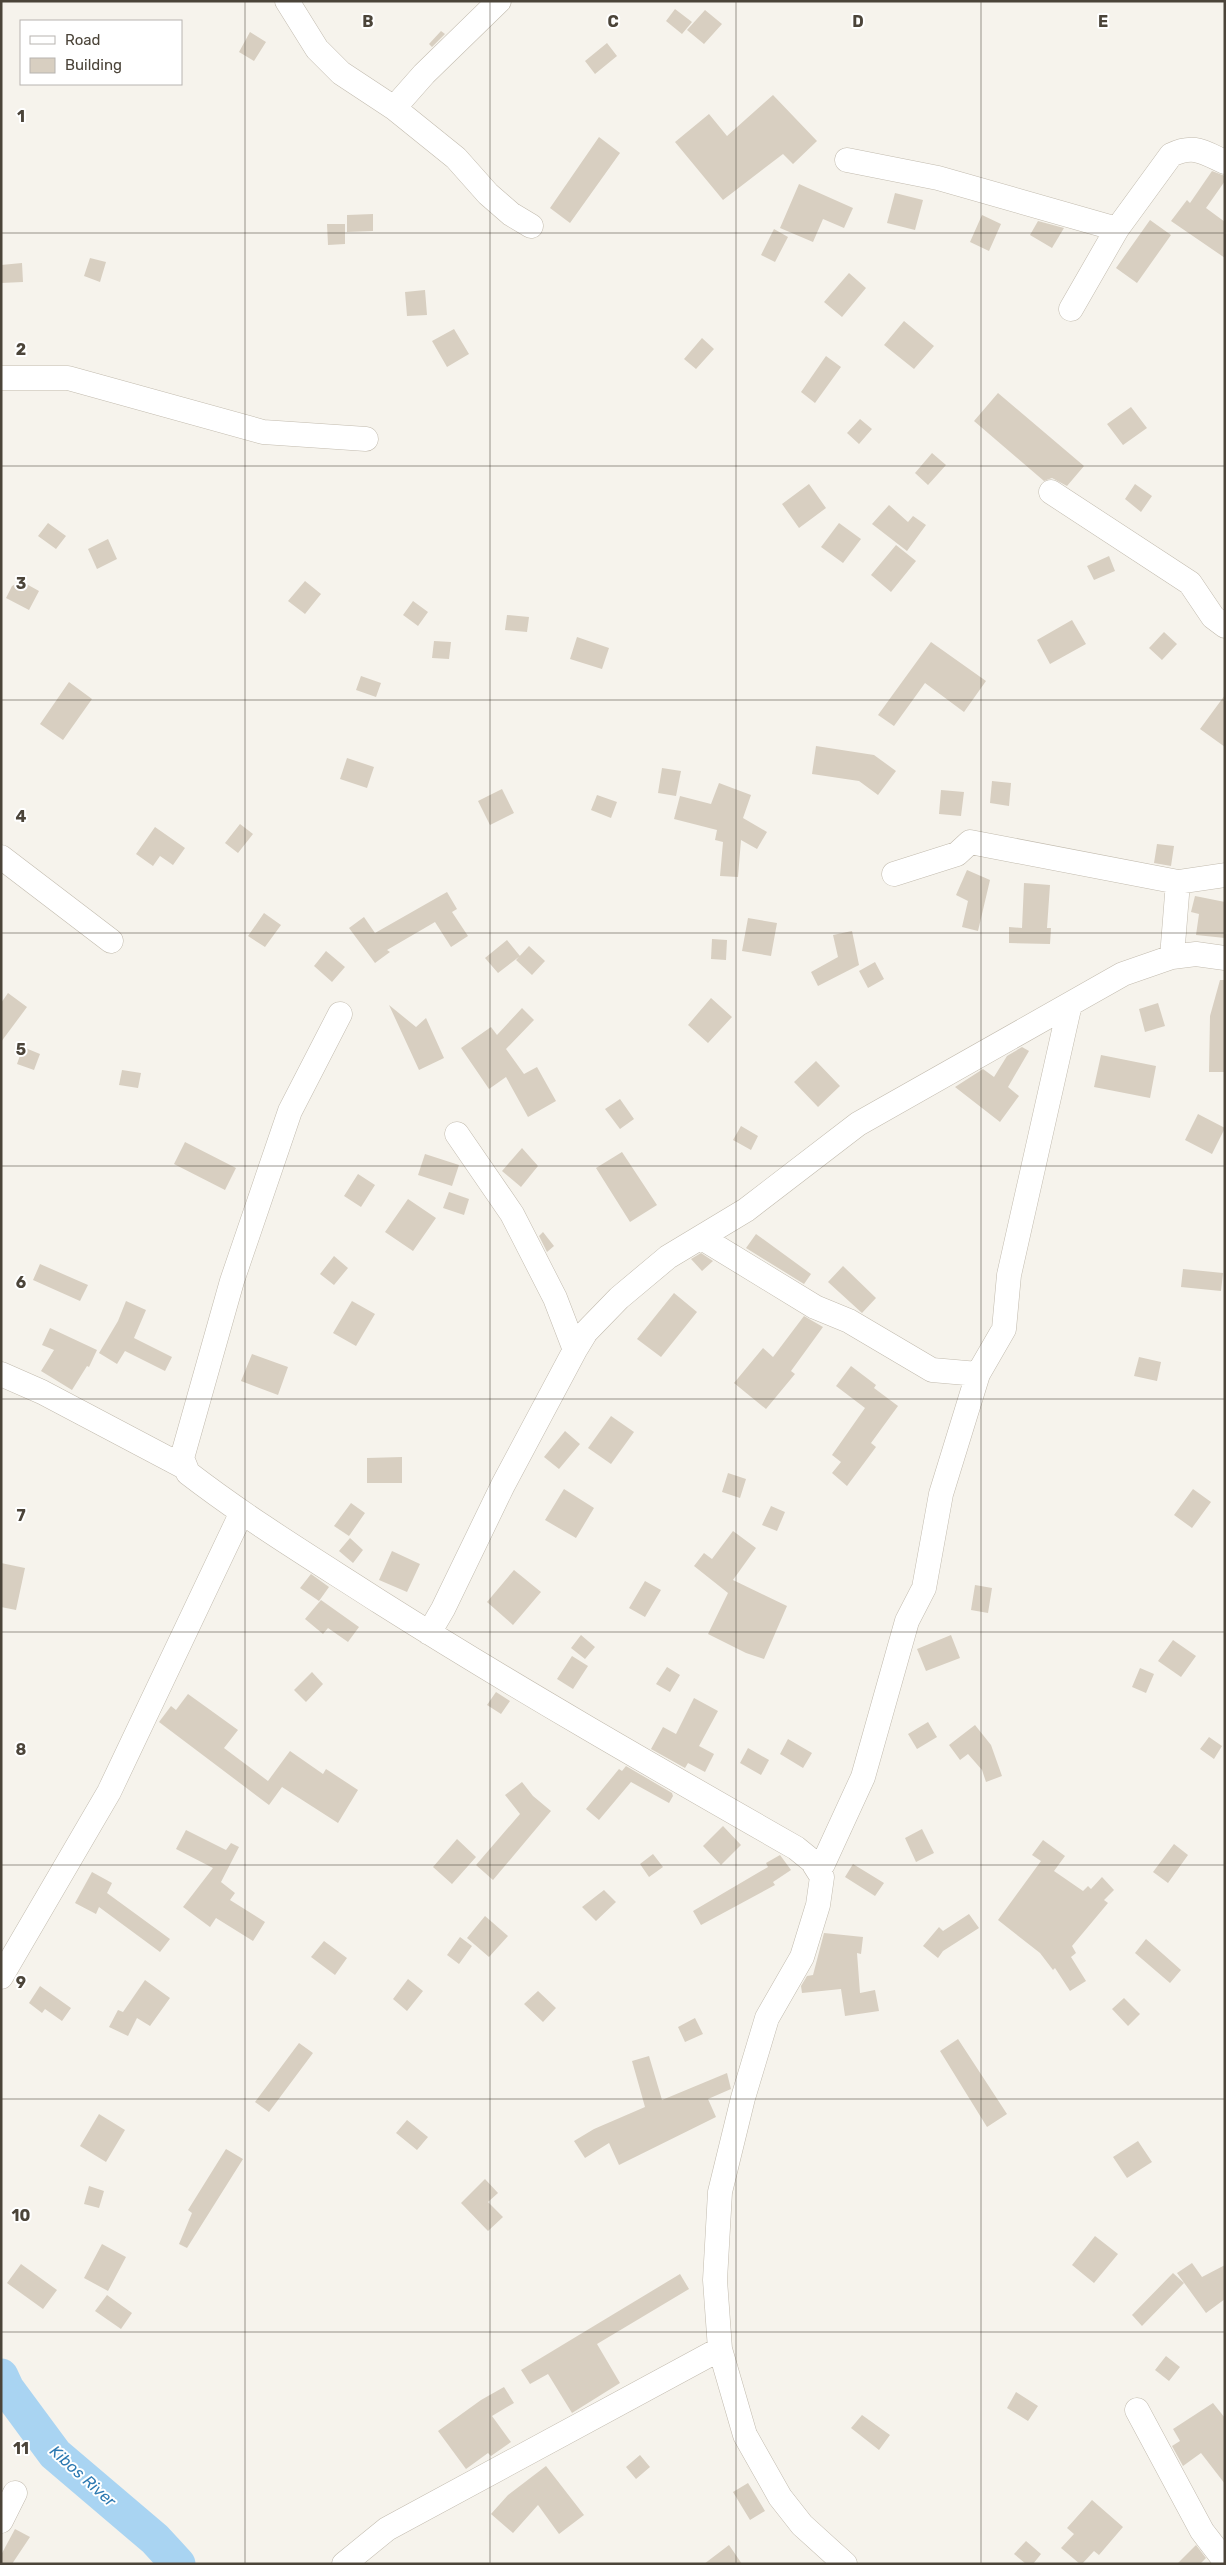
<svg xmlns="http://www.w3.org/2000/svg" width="1226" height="2565" font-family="Rubik,sans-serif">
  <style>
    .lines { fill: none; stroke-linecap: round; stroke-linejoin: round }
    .river { stroke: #a9d4f2; stroke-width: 35 }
    .building { fill: #d8cfc1 }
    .minor-casing { stroke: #c2bbae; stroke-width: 25 }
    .minor { stroke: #fff; stroke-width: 24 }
    .grid { fill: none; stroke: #4b4439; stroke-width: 1; stroke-opacity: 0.55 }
    .labels { text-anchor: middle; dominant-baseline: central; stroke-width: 4; stroke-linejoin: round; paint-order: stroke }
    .water-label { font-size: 16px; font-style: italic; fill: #2e7ab2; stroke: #fff }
    .grid-label { font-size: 16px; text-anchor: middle; font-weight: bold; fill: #4b4439; stroke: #fff; stroke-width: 4; stroke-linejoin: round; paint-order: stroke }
  </style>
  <rect width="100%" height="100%" fill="#f6f3ec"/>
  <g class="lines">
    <path class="river" d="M1,2376l6,13 48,65 100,85 23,25"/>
  </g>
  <path class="building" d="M675,9l17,13 -10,12 -16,-13z
    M705,10l17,14 -18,20 -17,-14z
    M441,31l4,3 -13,13 -3,-3z
    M250,32l16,10 -12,19 -15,-9z
    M607,43l10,13 -22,18 -10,-13z
    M773,95l44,46 -24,23 -10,-10 -60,46 -48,-58 34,-28 18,22z
    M599,137l21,16 -50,70 -20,-15z
    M1212,171l13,5v5l-19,27 19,14v36l-54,-37 16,-21 3,3z
    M799,184l54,24 -9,20 -21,-9 -10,23 -33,-14z
    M895,193l28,7 -8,30 -28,-7z
    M373,214v17l-26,1v-17z
    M982,215l19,9 -12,27 -19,-9z
    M1150,220l21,15 -34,48 -21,-15z
    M1038,221l26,7 -12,20 -22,-13z
    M327,224h18v20l-17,1z
    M774,229l14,8 -13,25 -14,-7z
    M90,258l16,4 -6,20 -16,-6z
    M22,263l1,19 -22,1v-18z
    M849,273l17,15 -24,29 -18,-15z
    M425,290l2,25 -20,1 -2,-24z
    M904,321l30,25 -20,23 -30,-24z
    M454,329l15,25 -22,13 -15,-26z
    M702,338l12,11 -18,20 -12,-10z
    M826,356l15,11 -26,36 -14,-11z
    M998,393l86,73 -17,20 -15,-8 -8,3 -70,-60z
    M1131,407l16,21 -24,17 -16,-21z
    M860,419l12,10 -13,15 -12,-11z
    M932,453l14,12 -18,20 -13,-12z
    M809,484l17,24 -27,20 -17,-24z
    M1135,484l17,12 -11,16 -16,-13z
    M889,505l19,17 5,-6 13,9 -19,26 -35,-27z
    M48,523l18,13 -10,13 -18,-13z
    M839,523l22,16 -18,24 -22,-16z
    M108,539l9,20 -20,10 -9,-20z
    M896,545l20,16 -25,31 -20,-17z
    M1109,556l6,15 -21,9 -7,-14z
    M21,581l18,10 -10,19 -23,-12 6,-12z
    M305,581l16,13 -16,20 -17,-13z
    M413,601l15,11 -10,14 -15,-11z
    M507,615l22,2 -2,15 -22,-2z
    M1072,620l14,24 -36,20 -13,-24z
    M1164,632l13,12 -15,16 -13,-12z
    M577,637l32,11 -7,21 -32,-10z
    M434,641l17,1 -2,17 -17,-1z
    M931,642l55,39 -22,31 -39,-29 -31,43 -16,-11z
    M361,676l20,7 -5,14 -20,-7z
    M69,682l23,17 -29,41 -23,-16z
    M1225,695v52l-25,-18z
    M816,746l58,9 22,16 -18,24 -19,-14 -47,-7z
    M347,758l27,9 -7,21 -27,-9z
    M662,768l19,3 -5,25 -18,-3z
    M992,781l19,2 -2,23 -19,-3z
    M719,783l32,12 -8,23 24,14 -10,17 -16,-9 -3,37 -18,-1 3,-34 -8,-2 2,-10 -43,-11 6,-23 31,8z
    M502,789l12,24 -24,12 -12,-24z
    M941,790l23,2 -3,24 -22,-2z
    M597,795l20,7 -6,16 -20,-8z
    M240,824l13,10 -15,19 -13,-10z
    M155,827l30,21 -12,17 -13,-9 -7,10 -17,-12z
    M1157,844l17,2 -3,20 -17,-3z
    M967,870l23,10 -12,51 -16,-4 6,-26 -12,-6z
    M1024,883l26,2 -3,43h4l-1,16 -41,-1v-16l13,1z
    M447,892l10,17 -5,3 16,24 -17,11 -16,-25 -48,28 3,2 -15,11 -26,-35 15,-11 11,16z
    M1195,896l30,6v36l-29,-3 3,-21 -8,-2z
    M264,913l17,12 -16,22 -17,-11z
    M748,918l29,5 -6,33 -29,-5z
    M852,931l7,34 -41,21 -7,-14 27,-15 -5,-22z
    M712,939l15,1 -1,20 -15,-1z
    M507,940l13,16 -22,17 -13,-15z
    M529,946l16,15 -13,14 -16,-15z
    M326,951l19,16 -13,15 -18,-16z
    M875,962l9,17 -16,9 -9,-17z
    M1220,980h5v92h-16l1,-56z
    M8,993l19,14 -26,35v-39z
    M711,998l21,19 -24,26 -20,-18z
    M1158,1003l7,23 -20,6 -6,-23z
    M389,1005l27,22 10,-9 18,40 -25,12z
    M522,1008l12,12 -28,29 18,25 13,-7 19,34 -28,16 -22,-40 -17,12 -28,-41 30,-21 6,8z
    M23,1047l17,7 -6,16 -17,-6z
    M1022,1047l7,4 -21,36 11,9 -19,26 -45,-35 28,-18 11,8 13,-21z
    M1101,1055l55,11 -6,32 -56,-11z
    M816,1061l24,25 -22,21 -24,-25z
    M122,1070l19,3 -3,15 -19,-3z
    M620,1099l14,20 -14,10 -15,-20z
    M1198,1114l27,14 -13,26 -27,-14z
    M741,1126l17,10 -7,14 -18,-10z
    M185,1142l51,26 -11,22 -51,-26z
    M522,1148l16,18 -17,21 -19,-16z
    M622,1152l35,53 -27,17 -34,-54z
    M425,1154l34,11 -7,21 -34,-11z
    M358,1174l17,11 -14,22 -17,-11z
    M449,1192l20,7 -5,16 -21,-7z
    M408,1199l28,19 -23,33 -28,-19z
    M543,1232l11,14 -7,6 -8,-16z
    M756,1234l55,40 -7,10 -58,-36z
    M701,1253l12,8 -11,10 -11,-12z
    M334,1256l14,12 -14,17 -14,-11z
    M40,1264l48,21 -8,16 -47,-21z
    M843,1266l33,32 -14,15 -34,-31z
    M1183,1269l40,4 -2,18 -40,-4z
    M674,1293l23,19 -36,45 -24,-18z
    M126,1301l20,9 -12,28 38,19 -7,14 -40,-20 -8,13 -18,-11 19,-32z
    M352,1301l23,13 -19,32 -23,-13z
    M804,1316l19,11 -32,44 4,3 -29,35 -32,-26 29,-35 10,9z
    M50,1328l47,22 -8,17 -2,-1 -15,24 -31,-19 13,-21 -12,-5z
    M252,1354l36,13 -10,28 -37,-14z
    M1139,1357l22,5 -4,19 -23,-5z
    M851,1366l25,19 -2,3 24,18 -27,37 5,4 -29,39 -15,-13 9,-11 -9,-7 33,-47 -29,-22z
    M611,1416l23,16 -23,32 -23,-16z
    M565,1431l15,13 -21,25 -15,-12z
    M402,1457v26h-35v-25z
    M728,1473l18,6 -6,19 -18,-6z
    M564,1489l30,19 -18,30 -31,-18z
    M1193,1489l18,13 -19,26 -18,-13z
    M351,1503l14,10 -16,23 -15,-10z
    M771,1506l14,6 -8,19 -15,-6z
    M733,1531l23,17 -23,32 54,26 -23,53 -18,-6 -38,-19 20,-41 -34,-27 10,-13 8,6z
    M350,1538l13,12 -10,13 -14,-12z
    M392,1551l28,13 -13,28 -28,-12z
    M1,1563l24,5 -9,42 -15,-3z
    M514,1570l27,22 -28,33 -26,-23z
    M311,1574l18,13 -10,14 -19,-13z
    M645,1581l16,9 -16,27 -16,-9z
    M975,1585l17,3 -4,25 -17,-3z
    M321,1600l38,27 -11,15 -20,-14 -5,6 -18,-15z
    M581,1635l14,12 -10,12 -14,-11z
    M951,1635l9,23 -34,13 -9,-22z
    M1173,1640l23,16 -15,21 -23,-16z
    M572,1656l16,10 -15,23 -16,-10z
    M667,1667l13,8 -10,17 -14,-8z
    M1140,1668l14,6 -8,19 -14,-6z
    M312,1672l11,12 -17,18 -12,-12z
    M496,1692l14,9 -9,13 -14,-9z
    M188,1694l50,36 -14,18 44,33 22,-30 33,23 3,-5 32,21 -20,33 -56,-36 -13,18 -110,-83 12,-16 5,4z
    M694,1698l24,13 -19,35 15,8 -9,18 -17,-9 -3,5 -34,-19 12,-22 13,7z
    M928,1722l9,15 -20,12 -9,-15z
    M975,1725l16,20 11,31 -16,6 -4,-12 -14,-16 -8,6 -11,-15z
    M1209,1737l13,9 -8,13 -14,-10z
    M788,1739l24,14 -9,15 -23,-14z
    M748,1748l21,12 -8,15 -21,-12z
    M626,1766l46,27 1,3 -4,7 -38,-21 -32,38 -13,-11 33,-40 3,2z
    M522,1782l11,14 18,15 -58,69 -17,-15 44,-51 -15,-19z
    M723,1826l18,19 -20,20 -18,-19z
    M922,1829l12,24 -18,9 -11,-24z
    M186,1830l40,20 5,-7 8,4 -18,35 14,11 -5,7 35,22 -12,19 -37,-23 -6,9 -27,-20 30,-39 -37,-19z
    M457,1839l19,18 -24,27 -19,-17z
    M1043,1840l22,16 -11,15 29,20 5,-5 3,3 11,-12 12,13 -10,10 4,3 -36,43 4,7 -5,4 15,24 -16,10 -15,-23 -2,2 -13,-17 -42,-33 43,-59 -9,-6z
    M1174,1844l14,11 -20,28 -15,-11z
    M653,1854l10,13 -14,10 -9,-13z
    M780,1855l11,15 -18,12 2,3 -74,40 -8,-14 75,-44 -2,-4z
    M853,1864l31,19 -9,13 -30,-19z
    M92,1872l20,11 -5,10 63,46 -10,13 -61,-45 -3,7 -21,-11z
    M604,1890l12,12 -20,19 -14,-14z
    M969,1914l10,14 -36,23 -5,7 -15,-12 16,-19 4,4z
    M485,1916l23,20 -19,21 -22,-19z
    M824,1933l39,4 -2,17 -4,-1 3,40 15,-3 4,21 -34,5 -4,-27 -39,4 -1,-7 6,-10 6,-1z
    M460,1937l12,9 -13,18 -12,-9z
    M1146,1939l35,31 -11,13 -35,-30z
    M324,1941l23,17 -12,17 -24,-18z
    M408,1979l15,12 -16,20 -14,-12z
    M145,1980l25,18 -20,28 -13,-8 -9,18 -19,-9 9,-17 5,2z
    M40,1986l31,22 -9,13 -17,-12 -3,4 -13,-10z
    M538,1991l18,17 -13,14 -19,-18z
    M1124,1998l16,16 -12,12 -16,-17z
    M695,2018l8,16 -18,8 -7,-15z
    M958,2039l49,75 -20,13 -47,-76z
    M299,2043l14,10 -44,59 -14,-10z
    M649,2056l13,44 65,-27 4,16 -23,10 8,18 -97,48 -10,-22 -24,15 -11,-17 20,-12 51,-22 -13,-46z
    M99,2114l26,16 -19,32 -26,-16z
    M407,2120l21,17 -11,13 -21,-17z
    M1138,2141l14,21 -25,16 -14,-21z
    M226,2149l17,10 -56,89 -8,-4 13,-31 -4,-3z
    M485,2179l13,14 -10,9 15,15 -15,14 -27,-28z
    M89,2186l15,5 -5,17 -15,-4z
    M1095,2236l23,18 -24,29 -22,-18z
    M102,2244l24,13 -18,34 -24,-13z
    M1192,2263l10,14 23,-12v34l-19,14 -29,-40z
    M21,2264l36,26 -14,19 -36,-26z
    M1173,2273l11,10 -42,43 -10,-11z
    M680,2274l9,15 -92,55 23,39 -48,30 -24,-39 -18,10 -9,-14z
    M107,2295l25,18 -11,16 -26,-18z
    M1166,2356l14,11 -11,14 -14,-11z
    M504,2387l10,16 -22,13 19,26 -20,14 -3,-3 -22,16 -28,-38 43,-31z
    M1016,2392l22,14 -10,15 -21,-13z
    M1213,2403l12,15v66l-24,-31 -18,13 -11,-20 8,-5 -7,-12z
    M862,2415l28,20 -11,15 -28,-22z
    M640,2455l10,12 -14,12 -10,-12z
    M546,2466l38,49 -25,19 -21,-29 -25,28 -22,-19 17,-19z
    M748,2483l17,28 -15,9 -17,-28z
    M1092,2500l31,27 -24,28 -5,-4 -12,13h-2l-19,-16 13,-14 -7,-6z
    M15,2529l15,8 -18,27h-11v-9z
    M1026,2541l15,13 -8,10h-7l-12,-10z
    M729,2545l13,19h-38z
    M1196,2545l10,13 -6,6h-23z"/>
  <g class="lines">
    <g class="minor-casing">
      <path id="minor" d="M287,1l30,48 24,24 53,35 62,50 32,36 23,20 20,12
        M394,108l30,-34 75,-73
        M847,160l91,18 179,51
        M1071,309l46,-80 54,-74c23,-11 32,-3 54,7
        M1,378h67l195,54 103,7
        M1051,492l139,91 23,34 12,9
        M1,857l110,84
        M894,874l63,-20 13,-12 208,40 47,-7
        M1172,957l6,-75
        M340,1014l-50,97 -58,170 -50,177 6,15c61,47 127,87 192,129 136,86 276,166 416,246l16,13 10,16 -4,28 -16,52 -35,61 -24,80 -23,94 -5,88 5,69 25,86 35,62 22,28 43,39
        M457,1134l55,80 43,84 20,52
        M702,1238l113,69 34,14 83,49 46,4
        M1,1374l41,18 142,75
        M429,1633l14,-24 60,-124 72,-135 11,-18 33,-34 49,-41 78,-47 112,-86 265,-150 49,-17 24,-3 29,4
        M818,1868l5,-4 40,-87 44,-156 17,-33 17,-94 37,-120 26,-45 5,-54 61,-271
        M1,1977l108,-185 132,-278
        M1137,2410l65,121 23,30
        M1,2521l14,-28
        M344,2564l43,-35 333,-180"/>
    </g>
    <use href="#minor" class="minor"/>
  </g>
  <path class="grid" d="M245,1v2563M490,1v2563M736,1v2563M981,1v2563M1,233h1224M1,466h1224M1,700h1224M1,933h1224M1,1166h1224M1,1399h1224M1,1632h1224M1,1865h1224M1,2099h1224M1,2332h1224"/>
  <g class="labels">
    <g class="water-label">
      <text transform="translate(83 2476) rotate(42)">Kibos River</text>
    </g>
  </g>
  <g class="grid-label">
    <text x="368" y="27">B</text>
    <text x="613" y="27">C</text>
    <text x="858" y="27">D</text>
    <text x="1103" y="27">E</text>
    <text x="21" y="122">1</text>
    <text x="21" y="355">2</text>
    <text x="21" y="589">3</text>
    <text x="21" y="822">4</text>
    <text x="21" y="1055">5</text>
    <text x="21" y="1288">6</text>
    <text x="21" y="1521">7</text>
    <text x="21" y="1755">8</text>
    <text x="21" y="1988">9</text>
    <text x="21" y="2221">10</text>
    <text x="21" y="2454">11</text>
  </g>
  <rect width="1226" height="2565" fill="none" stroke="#4b4439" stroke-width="5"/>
  <rect x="20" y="20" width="162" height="65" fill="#ffffff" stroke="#b7b4b0"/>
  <rect x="30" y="36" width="25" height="8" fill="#ffffff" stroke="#b7b4b0"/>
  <text x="65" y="45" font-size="15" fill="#4b4439">Road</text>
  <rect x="30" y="58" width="25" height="15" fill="#d8cfc1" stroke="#b7b4b0"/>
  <text x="65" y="70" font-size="15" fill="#4b4439">Building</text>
</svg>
